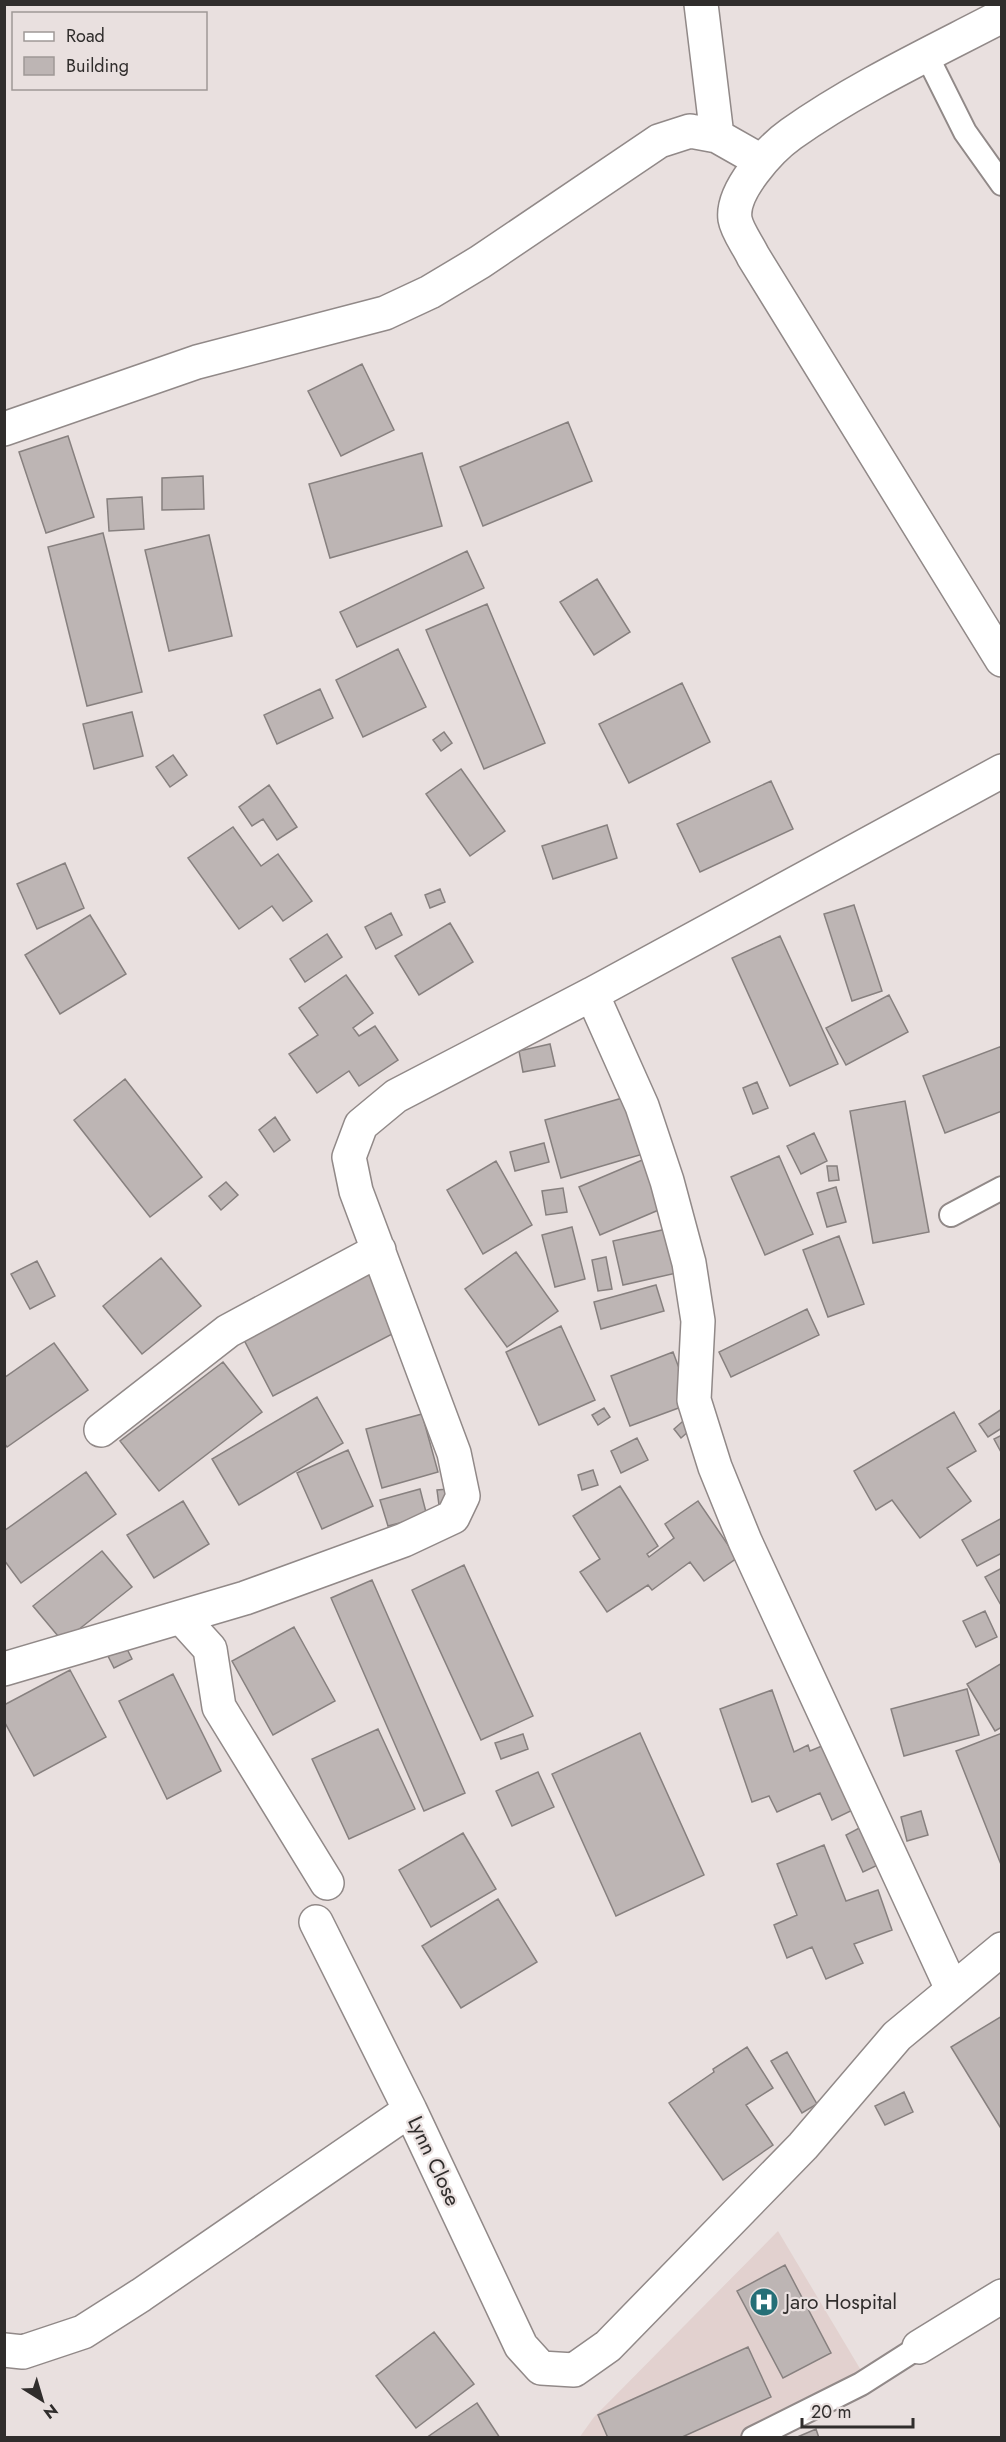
<svg xmlns="http://www.w3.org/2000/svg" width="1006" height="2442" font-family="Jost,sans-serif">
  <style>
    .built { fill: #e2d1cf }
    .building { fill: #bdb5b4; stroke: #87807f; stroke-width: 1.5 }
    .lines { fill: none; stroke-linecap: round; stroke-linejoin: round }
    .lane-casing { stroke: #918988; stroke-width: 26 }
    .street-casing { stroke: #918988; stroke-width: 36 }
    .lane { stroke: #fff; stroke-width: 22 }
    .street { stroke: #fff; stroke-width: 33 }
    .labels { text-anchor: middle; dominant-baseline: central; stroke-width: 4.5; stroke-linejoin: round; paint-order: stroke }
    .street-label { font-size: 21px; fill: #302d2c; stroke: #e9e0df }
    .poi-label { font-size: 21px; fill: #302d2c; stroke: #e9e0df; text-anchor: start }
  </style>
  <rect width="100%" height="100%" fill="#e9e0df"/>
  <path class="built" d="M778,2231l84,141 -124,65 -159,1 15,-21z"/>
  <path class="building" d="M362,364l32,66 -53,26 -33,-65z
    M568,422l24,59 -109,45 -23,-59z
    M68,436l26,81 -48,16 -27,-81z
    M422,453l20,73 -112,32 -21,-74z
    M203,476l1,33 -42,1v-32z
    M142,497l2,32 -35,2 -2,-32z
    M103,533l39,159 -55,14 -39,-159z
    M209,535l23,101 -63,15 -24,-101z
    M467,551l17,37 -127,59 -17,-35z
    M597,579l33,53 -36,23 -34,-53z
    M487,604l58,139 -61,26 -58,-139z
    M398,649l28,58 -63,30 -27,-57z
    M682,683l28,59 -81,41 -30,-59z
    M320,689l13,29 -56,26 -13,-29z
    M132,712l11,44 -49,13 -11,-45z
    M444,732l8,11 -11,8 -8,-11z
    M173,755l14,20 -17,12 -14,-20z
    M461,769l44,62 -35,25 -44,-62z
    M771,781l22,48 -93,43 -23,-48z
    M269,785l28,42 -20,13 -14,-21 -11,7 -13,-19z
    M607,825l10,33 -64,21 -11,-33z
    M233,827l28,39 17,-12 34,47 -29,20 -11,-15 -33,23 -51,-71z
    M65,863l19,45 -47,21 -20,-45z
    M440,889l5,13 -15,6 -5,-13z
    M854,905l28,86 -30,10 -28,-87z
    M391,913l11,22 -26,14 -11,-22z
    M90,915l36,59 -66,40 -35,-59z
    M450,923l23,39 -54,33 -24,-39z
    M327,934l15,23 -37,25 -15,-23z
    M780,936l58,128 -48,22 -58,-128z
    M346,975l27,38 -20,15 6,8 16,-10 23,34 -39,26 -10,-15 -32,22 -28,-39 29,-19 -19,-27z
    M889,995l19,37 -62,33 -20,-37z
    M550,1044l5,22 -32,6 -4,-21z
    M1002,1046v65l-57,22 -22,-57z
    M125,1079l77,98 -52,40 -76,-97z
    M757,1082l11,26 -15,6 -10,-26z
    M626,1097l17,57 -82,24 -16,-58z
    M905,1101l24,131 -56,11 -23,-132z
    M275,1117l15,23 -16,12 -15,-22z
    M814,1133l13,28 -26,13 -14,-28z
    M544,1143l5,19 -34,9 -5,-19z
    M779,1156l34,78 -48,21 -34,-78z
    M647,1158l21,48 -68,29 -21,-48z
    M496,1161l36,64 -49,29 -36,-64z
    M827,1166h10l2,14 -10,1z
    M226,1182l12,13 -17,15 -12,-14z
    M836,1187l10,35 -19,5 -10,-34z
    M563,1188l4,24 -21,3 -4,-24z
    M572,1227l13,52 -30,8 -13,-52z
    M671,1228l10,44 -58,13 -10,-44z
    M839,1236l25,68 -36,13 -25,-67z
    M516,1252l42,59 -51,36 -42,-58z
    M606,1257l6,32 -14,2 -6,-31z
    M161,1258l40,48 -59,48 -39,-48z
    M37,1261l18,35 -25,13 -19,-35z
    M370,1272l30,58 -127,66 -30,-58z
    M656,1285l8,26 -63,18 -7,-27z
    M807,1309l12,26 -88,42 -12,-25z
    M561,1326l34,74 -56,25 -33,-73z
    M54,1343l34,47 -81,57 -3,-4v-65z
    M673,1352l19,51 -62,23 -19,-50z
    M223,1362l39,50 -103,79 -39,-50z
    M317,1397l26,46 -104,62 -27,-46z
    M604,1408l6,9 -12,8 -6,-10z
    M1002,1409v19l-14,9 -9,-13z
    M954,1412l22,39 -29,17 24,33 -51,37 -28,-38 -16,10 -22,-39z
    M422,1414l16,58 -56,16 -16,-59z
    M690,1415l7,9 -16,14 -7,-9z
    M1002,1435v19l-8,-15z
    M637,1438l11,22 -27,13 -10,-22z
    M348,1450l25,56 -51,23 -25,-56z
    M593,1470l5,15 -16,5 -4,-15z
    M86,1472l30,42 -95,69 -17,-23v-29z
    M620,1486l38,60 -11,8 2,3 25,-19 -9,-14 33,-23 39,57 -33,23 -14,-19 -38,28 -4,-5 -41,27 -27,-40 20,-13 -27,-43z
    M420,1489l7,27 -39,10 -8,-26z
    M448,1489l2,16h-11l-2,-15z
    M183,1501l26,43 -55,34 -27,-43z
    M1002,1518v35l-25,13 -15,-26z
    M102,1551l30,36 -69,55 -30,-36z
    M464,1565l69,151 -52,24 -69,-150z
    M1002,1568v39l-17,-30z
    M372,1580l93,213 -41,18 -93,-213z
    M985,1611l12,26 -21,10 -13,-26z
    M294,1627l41,74 -62,34 -41,-74z
    M123,1641l9,18 -18,9 -9,-18z
    M1002,1663v64l-7,4 -28,-47z
    M70,1670l36,67 -72,39 -30,-55v-16z
    M173,1674l48,97 -54,28 -48,-98z
    M967,1689l12,46 -75,21 -13,-47z
    M772,1690l22,62 14,-7 2,6 19,-8 30,64 -27,13 -12,-27 -43,19 -8,-16 -17,6 -32,-93z
    M378,1729l37,80 -66,30 -37,-80z
    M640,1733l64,142 -88,41 -64,-142z
    M1002,1733v134l-46,-116z
    M523,1734l5,15 -27,10 -6,-16z
    M538,1772l16,35 -42,19 -16,-35z
    M921,1811l7,24 -21,6 -6,-24z
    M863,1826l17,38 -17,8 -17,-37z
    M463,1833l33,56 -65,38 -32,-57z
    M824,1845l22,56 32,-11 14,40 -38,14 9,19 -37,16 -14,-32 -25,11 -13,-33 23,-10 -20,-51z
    M498,1899l39,63 -76,46 -39,-62z
    M1002,2016v114l-51,-83z
    M747,2047l26,41 -27,17 27,40 -50,35 -54,-77 45,-31 -1,-3z
    M787,2052l30,52 -15,9 -31,-52z
    M904,2092l9,20 -28,13 -10,-19z
    M785,2265l46,88 -48,25 -46,-87z
    M434,2332l40,52 -58,44 -40,-52z
    M748,2347l23,50 -91,41h-72l-10,-23z
    M477,2403l23,35h-74z
    M816,2429l3,9h-24z"/>
  <g class="lines">
    <g class="lane-casing">
      <path id="lane" d="M927,56l38,76 37,52
        M951,1215l51,-27
        M753,2438l108,-54 58,-37"/>
    </g>
    <g class="street-casing">
      <path id="street" d="M701,4l16,132
        M1002,16c-71,37 -146,72 -211,118 -21,15 -60,57 -56,85 2,12 13,26 18,37l249,404
        M4,429l193,-67 188,-49 45,-21 50,-30 179,-121 31,-10 27,5 44,25
        M101,1430l127,-99 151,-81
        M181,1617l29,32 9,58 108,176
        M4,1669l241,-71 159,-58 49,-23 10,-21 -9,-43 -98,-262 -7,-34 12,-32 35,-29 196,-102
        M316,1922l94,188 111,236 20,22 33,2 34,-24 195,-200 94,-110 105,-87
        M952,1989l-207,-448 -30,-74 -21,-67 4,-79 -9,-58 -22,-82 -25,-75 -50,-112 410,-223
        M919,2347l83,-51
        M4,2350l19,2 60,-20 58,-37 269,-185"/>
    </g>
    <use href="#lane" class="lane"/>
    <use href="#street" class="street"/>
  </g>
  <defs>
    <g id="hospital-disc" transform="scale(1.5)"><circle r="9.5" fill="#256f77" stroke="#e9e0df"/><path d="M-5-5h3v3.5h4V-5h3V5h-3V1.5h-4V5h-3Z" fill="#fff"/></g>
  </defs>
  <g fill-rule="evenodd">
    <use href="#hospital-disc" x="764" y="2302"/>
  </g>
  <g class="labels">
    <g class="street-label">
      <text transform="translate(434 2161) rotate(65)">Lynn Close</text>
    </g>
    <g class="poi-label">
      <text x="785" y="2302">Jaro Hospital</text>
    </g>
  </g>
  <rect width="1006" height="2442" fill="none" stroke="#302d2c" stroke-width="12"/>
  <rect x="12" y="12" width="195" height="78" fill="#e9e0df" stroke="#9f9897" stroke-width="1.5"/>
  <rect x="24" y="32" width="30" height="9" fill="#ffffff" stroke="#9f9897" stroke-width="1.5"/>
  <text x="66" y="42" font-size="18" fill="#302d2c">Road</text>
  <rect x="24" y="57" width="30" height="18" fill="#bdb5b4" stroke="#9f9897" stroke-width="1.5"/>
  <text x="66" y="72" font-size="18" fill="#302d2c">Building</text>
  <g transform="translate(42 2400) rotate(143)" stroke="#e9e0df" stroke-width="4.5" paint-order="stroke">
  <path d="M0-4.5L10 22L0 15L-10 22Z" fill="#302d2c"/>
  <text y="-9" font-size="16" font-weight="bold" text-anchor="middle" fill="#302d2c">N</text>
  </g>
  <path d="M802 2418v9h111v-9" fill="none" stroke="#302d2c" stroke-width="3"/>
  <text x="811" y="2418" font-size="18" fill="#302d2c" stroke="#e9e0df" stroke-width="4.5" paint-order="stroke">20 m</text>
</svg>
